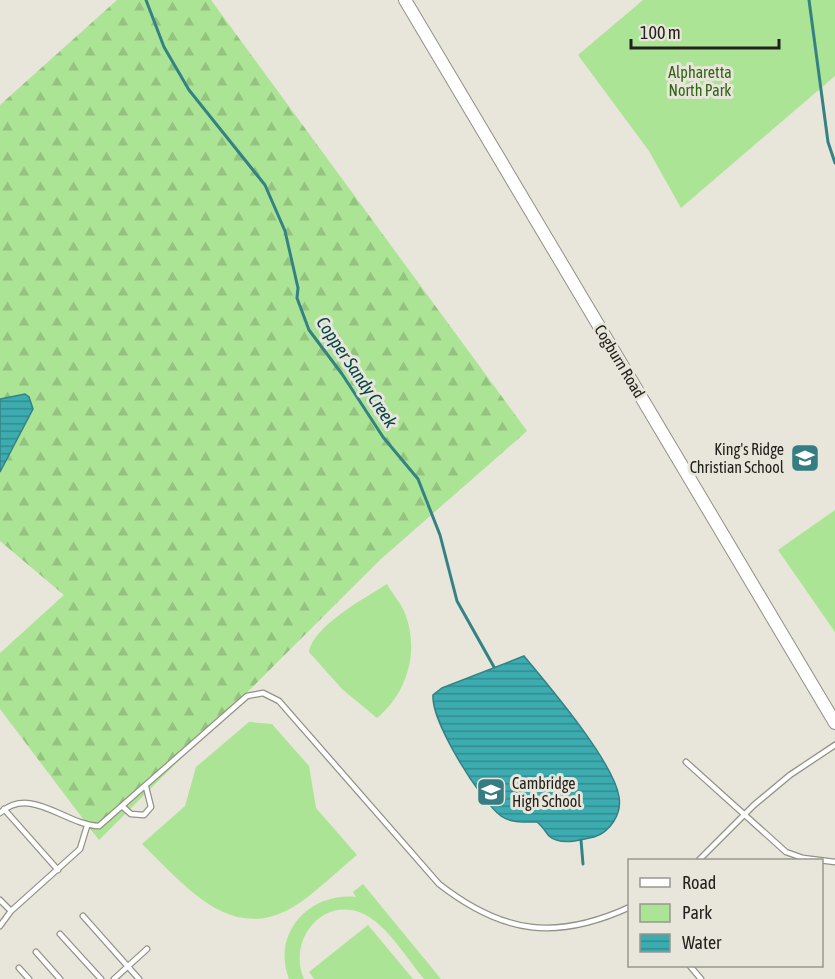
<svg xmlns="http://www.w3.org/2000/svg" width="835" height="979" font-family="'Asap Condensed',sans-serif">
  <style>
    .forest { fill: url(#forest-firs) }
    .green { fill: #abe494 }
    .water { fill: url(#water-rules); stroke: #348284; stroke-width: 1.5 }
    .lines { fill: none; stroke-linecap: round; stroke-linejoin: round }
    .stream { stroke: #348284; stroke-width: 3 }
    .service-casing { stroke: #949187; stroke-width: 7 }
    .tertiary-casing { stroke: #949187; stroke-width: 14 }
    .service { stroke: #fff; stroke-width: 4.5 }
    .tertiary { stroke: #fff; stroke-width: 12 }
    .labels { text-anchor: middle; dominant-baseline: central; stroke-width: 6; stroke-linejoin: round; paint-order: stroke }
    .park-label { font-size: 16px; fill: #326516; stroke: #e8e5da }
    .street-label { font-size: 16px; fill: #22211d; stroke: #e8e5da }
    .poi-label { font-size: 16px; fill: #22211d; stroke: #e8e5da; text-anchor: end }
    .water-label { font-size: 18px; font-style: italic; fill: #004548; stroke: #e8e5da }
  </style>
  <defs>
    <pattern id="forest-firs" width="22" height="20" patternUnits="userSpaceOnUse" patternTransform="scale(1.5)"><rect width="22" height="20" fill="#abe494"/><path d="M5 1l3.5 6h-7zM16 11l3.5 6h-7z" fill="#93c37f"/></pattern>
    <pattern id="water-rules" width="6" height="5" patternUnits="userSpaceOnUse" patternTransform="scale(1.5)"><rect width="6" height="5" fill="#3cacb0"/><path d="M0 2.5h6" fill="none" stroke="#328c8f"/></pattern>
  </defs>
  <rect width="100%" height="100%" fill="#e8e5da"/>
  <path class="forest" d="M117,0h94l316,431 -146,128 -282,281 -99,-131v-56l64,-58 -64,-54v-436z"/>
  <path class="green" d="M643,0h192v76l-154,132 -32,-57 -71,-96z
    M835,510v122l-57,-82z
    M387,584c6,11 15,20 19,32 13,37 1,77 -29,102l-35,-29 -33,-37c4,-26 56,-54 78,-68z
    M249,722l23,2 37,42 7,42 41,47c-20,16 -41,38 -64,52 -63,38 -110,-24 -151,-63l43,-38 11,-39z
    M363,884l78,95h-17c-17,-20 -36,-53 -60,-65 -42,-19 -77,27 -60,65h-15c-18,-46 21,-87 67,-82l-3,-5z
    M368,925l45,54h-99l-5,-7z"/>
  <path class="water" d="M25,394l4,3 4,12 -33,63v-73z
    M524,656c24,29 90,106 95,141 3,17 -9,35 -25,40 -12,3 -34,9 -45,-1 -4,-5 -7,-10 -12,-14 -11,0 -27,1 -36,-6 -22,-17 -70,-95 -68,-121l9,-7z"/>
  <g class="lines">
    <path class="stream" d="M146,0l18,47 25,43 76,95 20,46 13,57 -1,10 12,32 33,44 41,63 35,42 22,56 17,66 37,66
      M809,0l19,142 7,21
      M581,840l2,24"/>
    <g class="service-casing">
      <path id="service" d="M686,762l100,90 17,6 32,4
        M123,807l8,7 13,1 7,-8 -5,-20
        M4,809l54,61
        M0,813c31,-28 65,12 99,13l148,-130 16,-3 16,8 160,183c64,50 117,57 191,23
        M699,860l55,-55 36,-30 45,-30
        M0,900l11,11 69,-62 7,-23
        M83,916l56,63
        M0,926l11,-15
        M60,934l41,45
        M36,952l24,27
        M690,966l11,13
        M19,968l10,11
        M114,979l33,-30"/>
    </g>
    <g class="tertiary-casing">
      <path id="tertiary" d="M405,0l430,723"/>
    </g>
    <use href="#service" class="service"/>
    <use href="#tertiary" class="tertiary"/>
  </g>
  <defs>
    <g id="school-square" transform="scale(1.5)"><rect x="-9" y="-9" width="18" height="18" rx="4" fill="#357d83" stroke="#e8e5da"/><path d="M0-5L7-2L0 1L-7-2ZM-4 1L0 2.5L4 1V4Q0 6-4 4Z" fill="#fff"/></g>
  </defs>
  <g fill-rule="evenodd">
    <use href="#school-square" x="805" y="458"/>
    <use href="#school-square" x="491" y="792"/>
  </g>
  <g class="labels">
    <g class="park-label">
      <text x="700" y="72">Alpharetta<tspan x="700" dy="18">North Park</tspan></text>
    </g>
    <g class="street-label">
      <text transform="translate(620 361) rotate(59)">Cogburn Road</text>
    </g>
    <g class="poi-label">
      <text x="784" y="449">King's Ridge<tspan x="784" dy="18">Christian School</tspan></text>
      <text x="512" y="783" text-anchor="start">Cambridge<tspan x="512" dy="18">High School</tspan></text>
    </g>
    <g class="water-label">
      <text transform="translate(357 372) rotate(56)">Copper Sandy Creek</text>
    </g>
  </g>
  <rect x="628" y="859" width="195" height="108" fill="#e8e5da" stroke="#99978e" stroke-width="1.5"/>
  <rect x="640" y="878" width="30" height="9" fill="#ffffff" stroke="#99978e" stroke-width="1.5"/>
  <text x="682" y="889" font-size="18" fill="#22211d">Road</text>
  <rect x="640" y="904" width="30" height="18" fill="#abe494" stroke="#99978e" stroke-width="1.5"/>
  <text x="682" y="919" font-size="18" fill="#22211d">Park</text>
  <rect x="640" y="934" width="30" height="18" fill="url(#water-rules)" stroke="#99978e" stroke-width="1.5"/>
  <text x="682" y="949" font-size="18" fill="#22211d">Water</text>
  <path d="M631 39v9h148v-9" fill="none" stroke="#22211d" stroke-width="3"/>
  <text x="640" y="39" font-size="18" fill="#22211d" stroke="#e8e5da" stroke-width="4.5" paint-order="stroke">100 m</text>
</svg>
